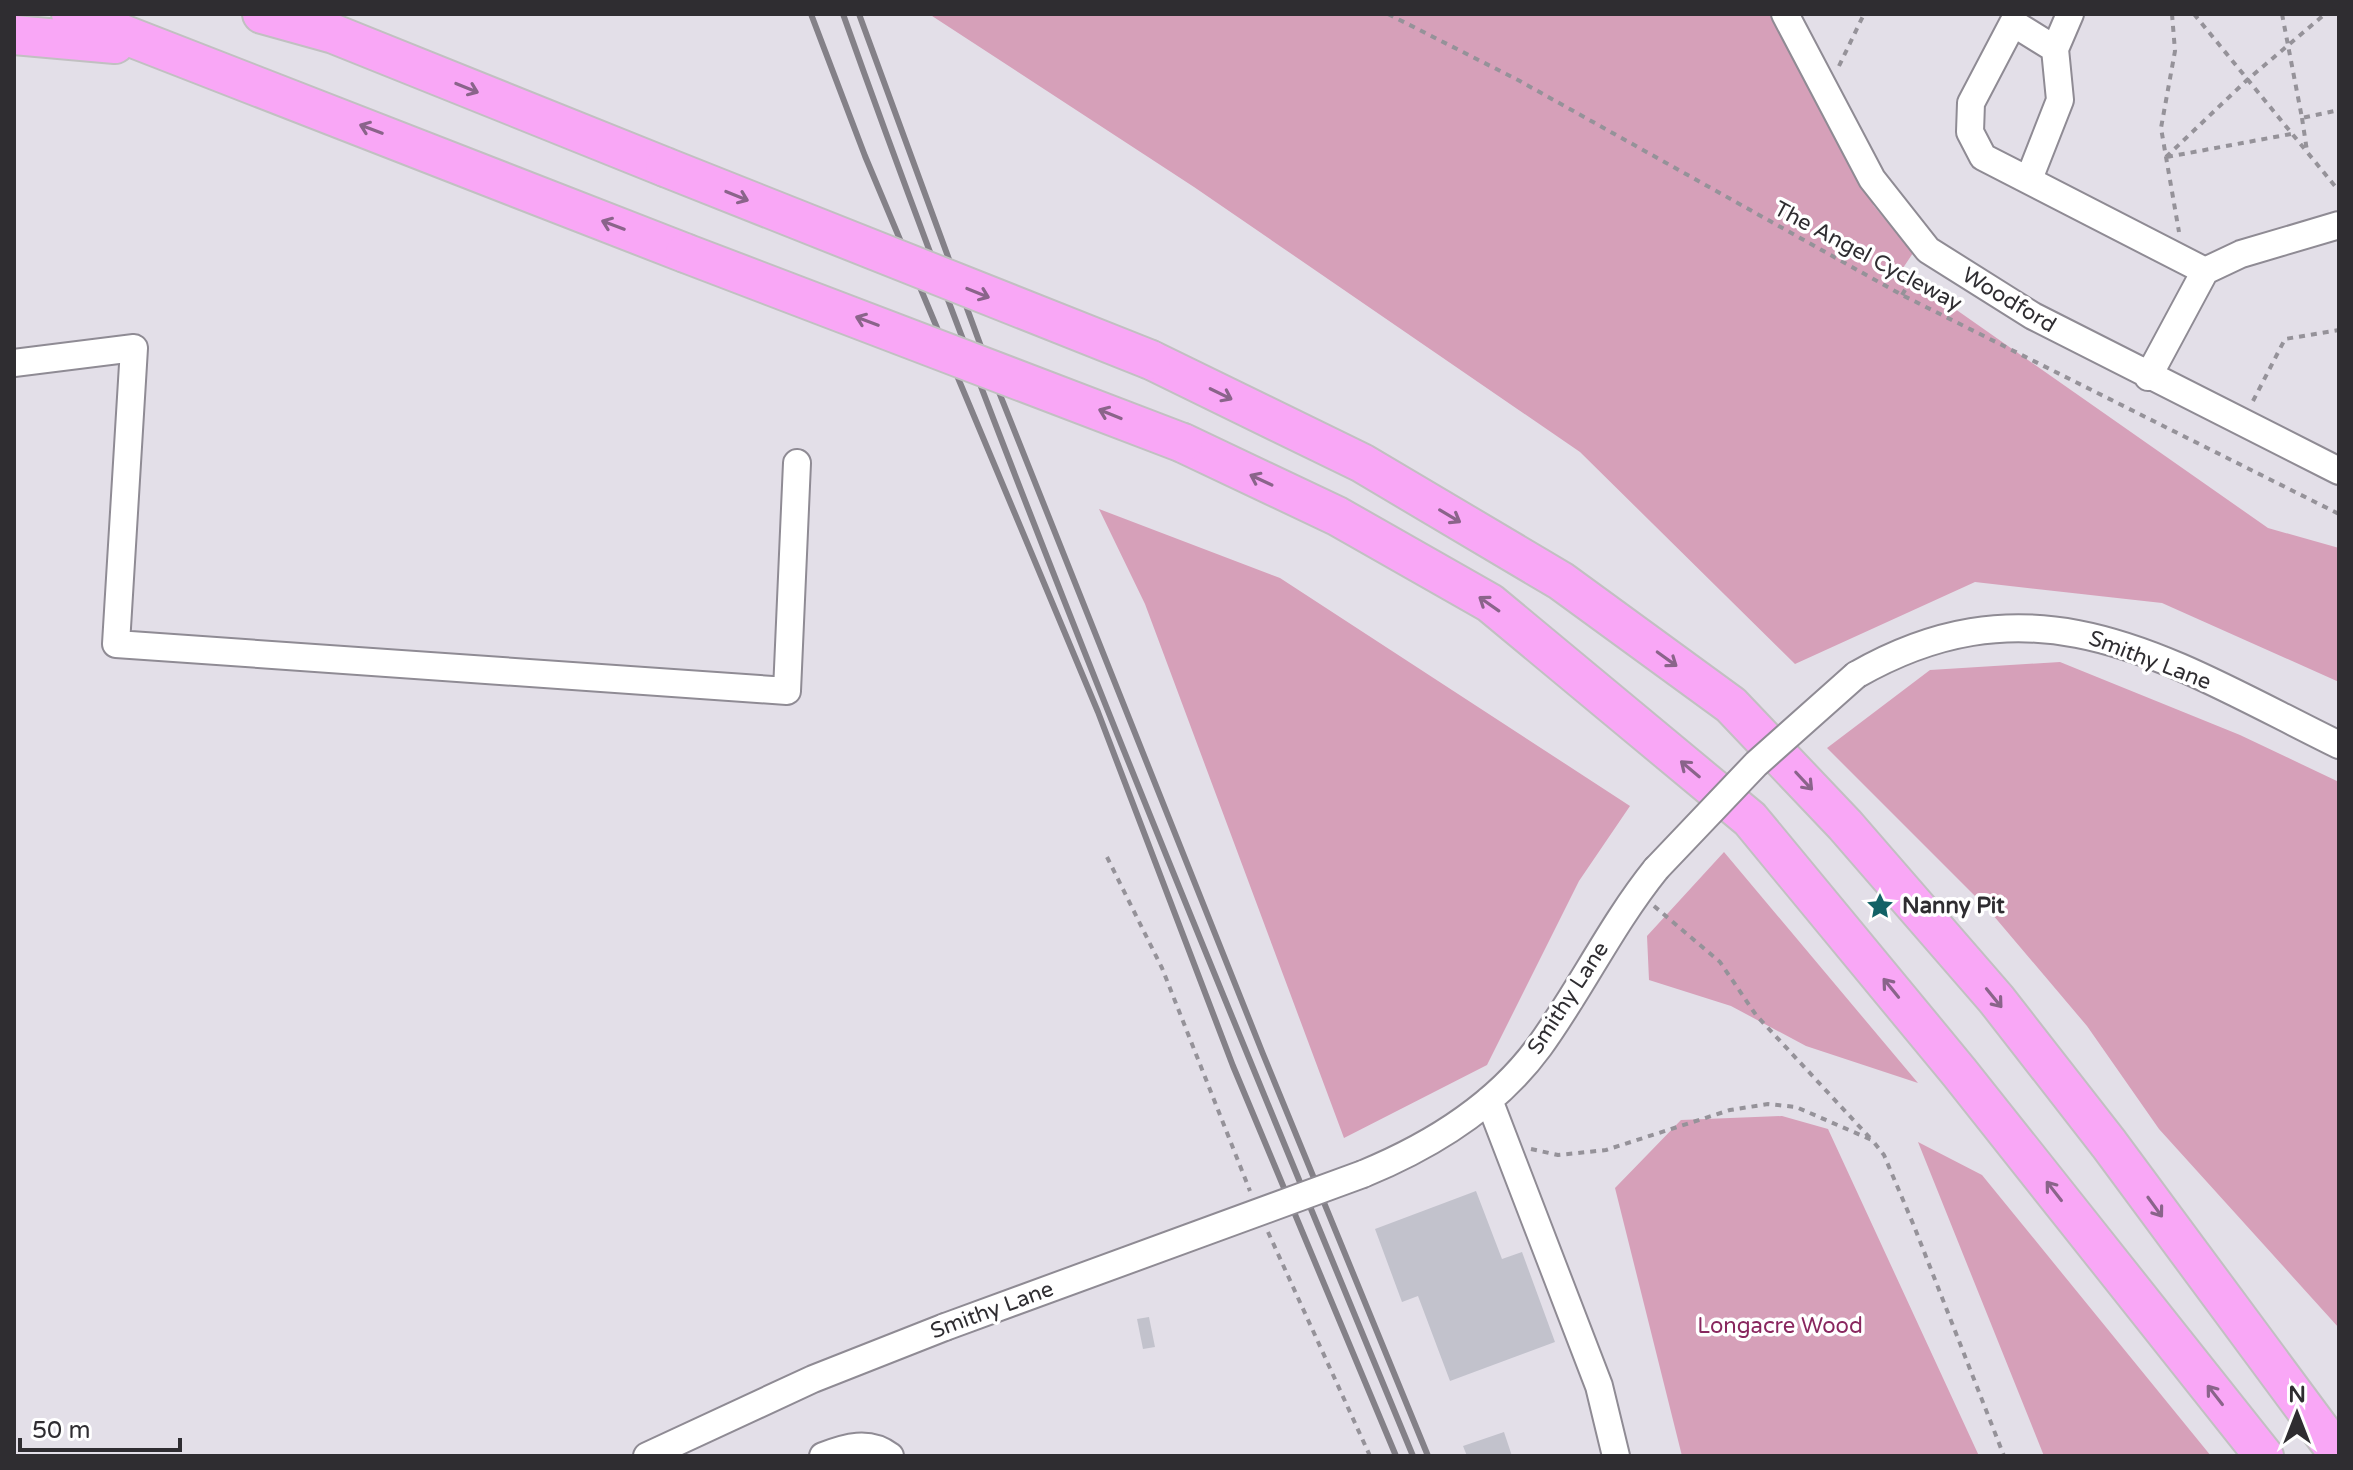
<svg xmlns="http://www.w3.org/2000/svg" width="2353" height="1470" font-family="'Varela Round',sans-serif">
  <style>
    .green { fill: #d6a0b9 }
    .building { fill: #c2c2cc }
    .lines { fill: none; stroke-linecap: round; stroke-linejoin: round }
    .minor-casing { stroke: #8f8b94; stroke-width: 30 }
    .highway-casing { stroke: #c1c0c1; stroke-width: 42 }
    .path { stroke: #959299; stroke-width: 4; stroke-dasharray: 6 6; stroke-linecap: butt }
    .minor { stroke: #fff; stroke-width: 26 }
    .highway { stroke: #f9a7f6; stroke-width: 38 }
    .rail { stroke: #848188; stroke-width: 6 }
    .minor-bridge-casing { stroke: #8f8b94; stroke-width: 30; stroke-linecap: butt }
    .highway-bridge-casing { stroke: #c1c0c1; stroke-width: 42; stroke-linecap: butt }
    .minor-bridge { stroke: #fff; stroke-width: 26 }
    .highway-bridge { stroke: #f9a7f6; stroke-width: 38 }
    .oneway { stroke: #8a648a }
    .labels { text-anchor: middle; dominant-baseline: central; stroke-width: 7; stroke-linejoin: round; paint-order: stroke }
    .street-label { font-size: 22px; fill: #2f2d31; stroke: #fff }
    .poi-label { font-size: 22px; font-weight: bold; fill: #2f2d31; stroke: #fff; text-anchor: start }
    .park-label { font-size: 22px; fill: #88265e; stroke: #fff }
  </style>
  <rect width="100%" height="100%" fill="#e3dfe8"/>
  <path class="green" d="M929,14h841l104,192 39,47 -12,18 367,257 71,20v134l-177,-79 -187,-21 -180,82 -215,-212 -386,-265z
    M1099,509l181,69 350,228 -51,75 -92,184 -143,73 -199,-534z
    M2060,662l180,73 99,47v546l-180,-199 -72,-103 -100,-118 -160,-160 103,-78z
    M1724,852l194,231 -112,-37 -75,-40 -82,-26 -2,-44z
    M1782,1116l46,13 151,327h-297l-67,-268 66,-68z
    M1918,1142l64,33 229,281h-167z"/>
  <path class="building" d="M1476,1191l26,68 20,-7 33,90 -105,39 -32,-85 -16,6 -27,-73z
    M1149,1317l6,30 -12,2 -6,-30z
    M1504,1432l8,24h-45l-4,-10z"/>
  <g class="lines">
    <g class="minor-casing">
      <path id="minor" d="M1785,14l87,165 56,71 105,66 306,155
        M2055,49l-42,-26 -42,80 -1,29 13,25 222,114
        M2029,179l31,-79 -5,-51 15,-35
        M14,363l120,-15 -18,296 671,47 10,-228
        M2148,377l57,-106 36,-17 98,-29
        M1856,675c183,-105 316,-12 483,70
        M1489,1100l110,286 17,70
        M1363,1174c68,-28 132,-67 176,-127 42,-58 72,-122 117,-178
        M647,1456l166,-77 132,-52
        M823,1456c23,-9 46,-16 67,0"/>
    </g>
    <g class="highway-casing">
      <path id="highway" d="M71,14l614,239
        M262,14l72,20 331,133
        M14,35l101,9
        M1151,360l211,103 199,118 170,124 114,120 151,174 113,145 230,311
        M1183,443l154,73 153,87 260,216 209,253 305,384"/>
    </g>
    <path class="path" d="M1388,14l130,66 384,215 437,219
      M2172,14l3,37 -14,77 18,104
      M2194,14l145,177
      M2282,14l20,104 37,-8
      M1839,66l25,-52
      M2302,118l5,33
      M2166,157l81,-77 78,-66
      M2167,157l124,-23
      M1902,295l15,-25
      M2253,401l32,-62 54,-9
      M1107,857l55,111 88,223
      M1654,906l66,56 36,53 115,124
      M1531,1149l27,6 48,-5 124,-40 38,-6 28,3 76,33 12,15 30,71 90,230
      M1268,1232l102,224"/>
    <use href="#minor" class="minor"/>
    <use href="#highway" class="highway"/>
    <path class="rail" d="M811,14l54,142 233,556 135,354 163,390
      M843,14c173,486 373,965 570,1442
      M859,14l124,338 280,702 165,402"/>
    <g class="minor-bridge-casing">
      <path id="minor-bridge" d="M1656,869l100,-105 100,-89
        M945,1327l418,-153"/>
    </g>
    <g class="highway-bridge-casing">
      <path id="highway-bridge" d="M665,167l486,193
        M685,253l498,190"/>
    </g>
    <use href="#minor-bridge" class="minor-bridge"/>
    <use href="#highway-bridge" class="highway-bridge"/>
  </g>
  <defs><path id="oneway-shaft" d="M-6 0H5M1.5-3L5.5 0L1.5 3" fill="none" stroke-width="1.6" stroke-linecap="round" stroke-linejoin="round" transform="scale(2)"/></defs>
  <g class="oneway">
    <use href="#oneway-shaft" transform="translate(467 88) rotate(22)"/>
    <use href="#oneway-shaft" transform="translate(371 129) rotate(-159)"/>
    <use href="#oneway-shaft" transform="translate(737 196) rotate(22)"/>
    <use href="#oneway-shaft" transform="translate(613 225) rotate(-159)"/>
    <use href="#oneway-shaft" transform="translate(978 293) rotate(22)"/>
    <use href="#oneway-shaft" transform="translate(867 321) rotate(-159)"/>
    <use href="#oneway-shaft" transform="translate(1221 394) rotate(26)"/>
    <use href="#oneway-shaft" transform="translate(1110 414) rotate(-158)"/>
    <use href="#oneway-shaft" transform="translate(1261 480) rotate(-155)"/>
    <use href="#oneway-shaft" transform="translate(1450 516) rotate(31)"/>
    <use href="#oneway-shaft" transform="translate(1489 604) rotate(-145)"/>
    <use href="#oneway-shaft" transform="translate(1667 659) rotate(36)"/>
    <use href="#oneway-shaft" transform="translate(1690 769) rotate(-140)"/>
    <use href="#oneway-shaft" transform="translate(1804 781) rotate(47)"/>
    <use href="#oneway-shaft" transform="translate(1891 988) rotate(-129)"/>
    <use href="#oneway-shaft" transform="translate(1994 998) rotate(51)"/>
    <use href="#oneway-shaft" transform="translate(2054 1191) rotate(-128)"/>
    <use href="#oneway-shaft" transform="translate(2155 1207) rotate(54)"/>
    <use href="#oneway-shaft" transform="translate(2215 1395) rotate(-128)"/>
  </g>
  <defs>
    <g id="sight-bare" transform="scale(2.16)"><path d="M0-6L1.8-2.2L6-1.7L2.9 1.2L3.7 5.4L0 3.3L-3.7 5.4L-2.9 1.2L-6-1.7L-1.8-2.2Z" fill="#126266" stroke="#fff" stroke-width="2.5" paint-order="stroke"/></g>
  </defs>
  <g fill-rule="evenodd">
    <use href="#sight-bare" x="1880" y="906"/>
  </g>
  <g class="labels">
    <g class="street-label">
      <text transform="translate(1868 256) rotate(28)">The Angel Cycleway</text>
      <text transform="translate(2009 300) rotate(31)">Woodford</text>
      <text transform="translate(2150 660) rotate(21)">Smithy Lane</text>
      <text transform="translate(1568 998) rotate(-57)">Smithy Lane</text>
      <text transform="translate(992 1310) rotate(-20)">Smithy Lane</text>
    </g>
    <g class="poi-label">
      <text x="1902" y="906">Nanny Pit</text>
    </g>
    <g class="park-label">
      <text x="1780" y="1326">Longacre Wood</text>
    </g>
  </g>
  <rect width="2353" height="1470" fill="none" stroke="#2f2d31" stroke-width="32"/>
  <g transform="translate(2297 1414)" stroke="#ffffff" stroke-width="6" paint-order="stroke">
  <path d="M0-6L14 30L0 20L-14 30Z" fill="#2f2d31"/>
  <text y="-12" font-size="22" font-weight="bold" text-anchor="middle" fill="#2f2d31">N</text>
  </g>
  <path d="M20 1438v12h160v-12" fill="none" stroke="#2f2d31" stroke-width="4"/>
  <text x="32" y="1438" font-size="24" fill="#2f2d31" stroke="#ffffff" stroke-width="6" paint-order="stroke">50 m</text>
</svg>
